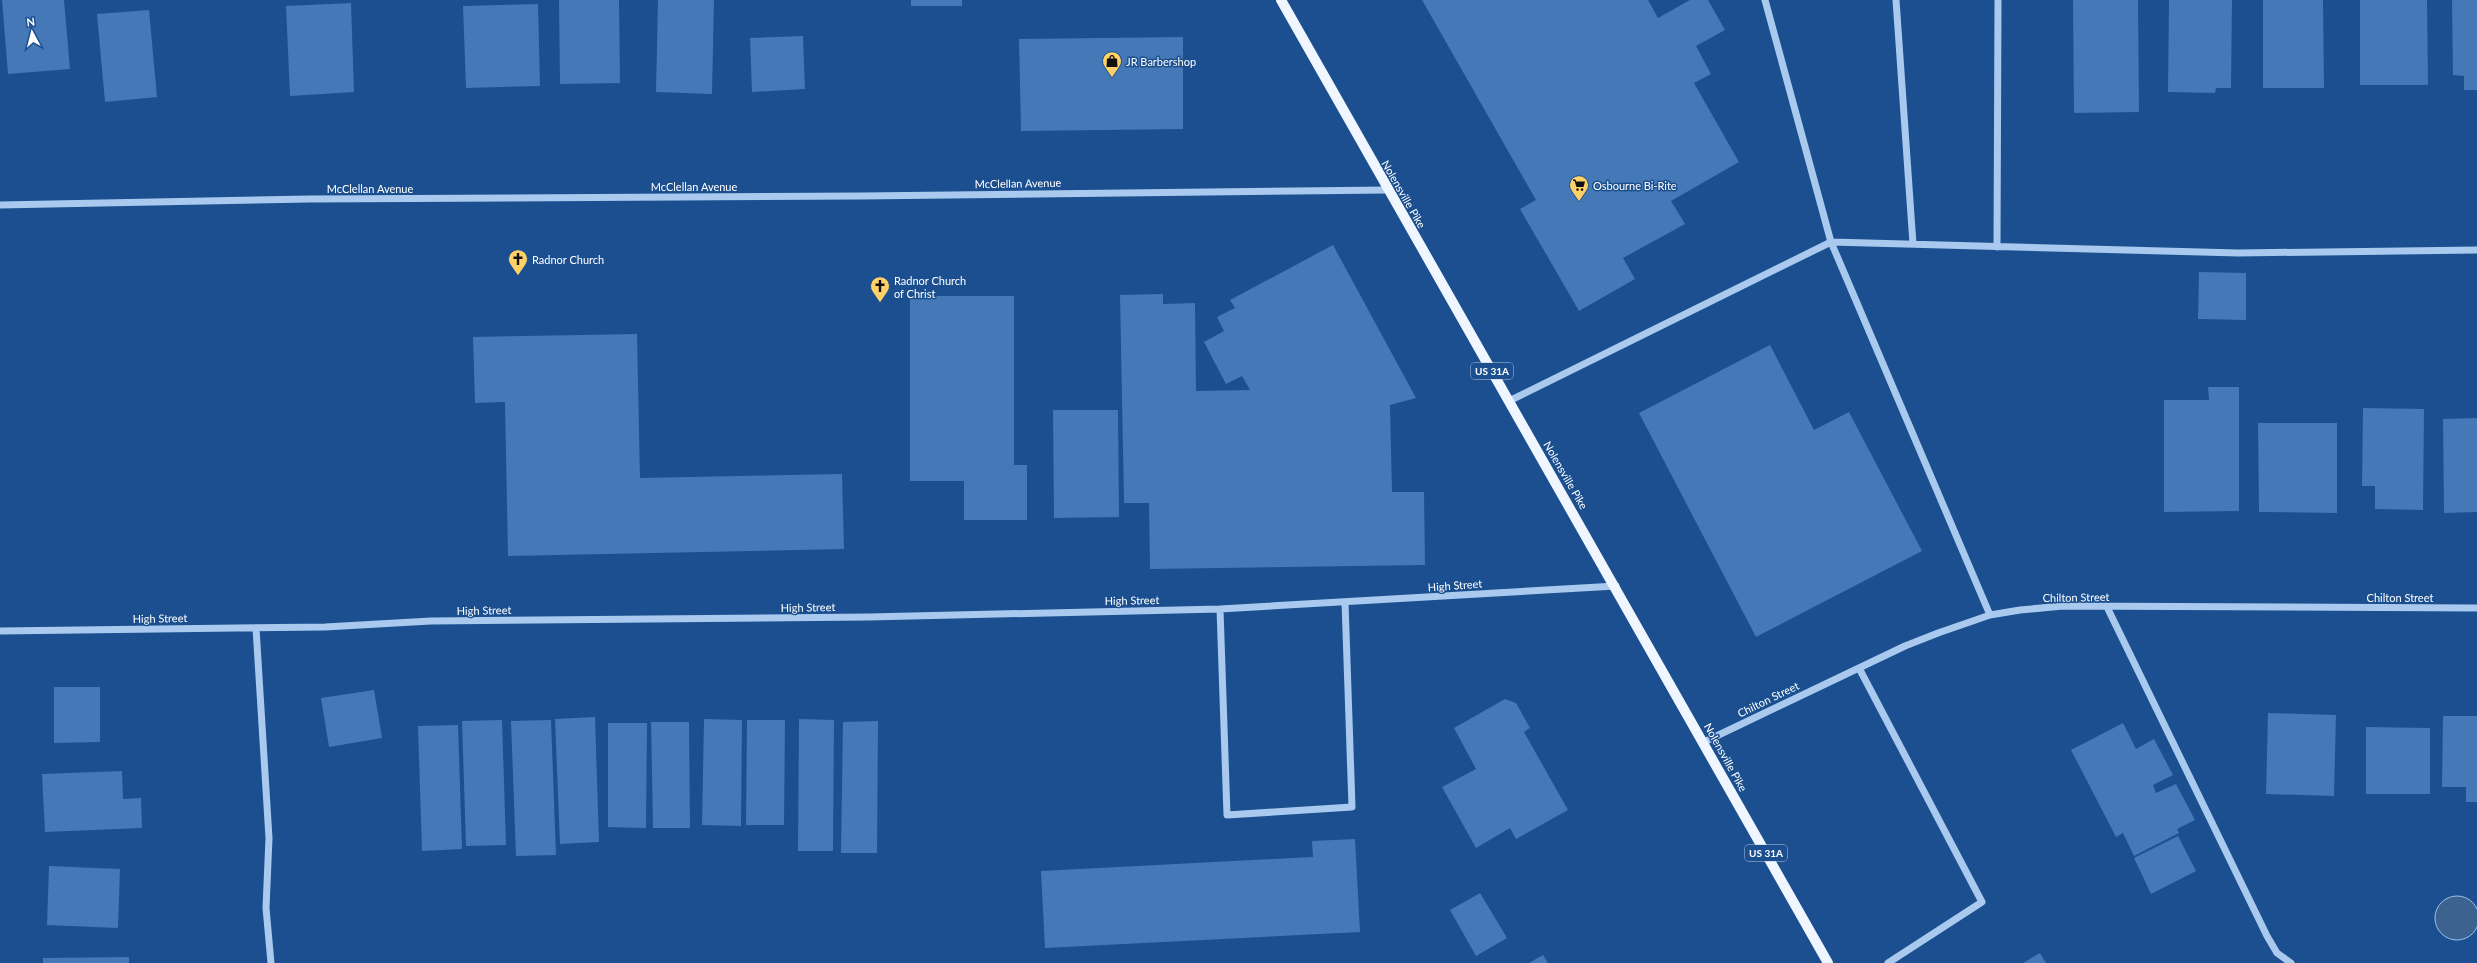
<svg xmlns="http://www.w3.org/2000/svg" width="2477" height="963" font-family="Lato,sans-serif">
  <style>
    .water { fill: #3c6290; stroke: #9cc4f0 }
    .building { fill: #4478b7 }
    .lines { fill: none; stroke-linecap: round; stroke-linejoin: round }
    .minor { stroke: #a9c9ee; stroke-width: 7 }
    .major { stroke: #f0f6ff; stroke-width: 10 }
    .labels { text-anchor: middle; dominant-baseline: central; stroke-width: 3; stroke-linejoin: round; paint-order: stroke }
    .shield { fill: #1b4f8f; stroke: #bbcadd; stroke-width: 1 }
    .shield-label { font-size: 10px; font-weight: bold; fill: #fff }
    .poi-label { font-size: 11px; fill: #fff; stroke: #1b4f8f; text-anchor: start }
    .street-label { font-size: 11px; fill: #fff; stroke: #1b4f8f }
  </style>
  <rect width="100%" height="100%" fill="#1b4f8f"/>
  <path class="water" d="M2435 918a22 22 0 1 1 44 0a22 22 0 1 1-44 0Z"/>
  <path class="building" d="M2,0h62l6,69 -62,5z
    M559,0h60l1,83 -60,1z
    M658,0h56l-2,94 -56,-2z
    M911,0h51v6h-51z
    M1422,0h226l10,18 32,-18h18l17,30 -29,16 15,28 -17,9 45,79 -68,39 14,23 -62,34 12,21 -56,32 -59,-102 16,-9z
    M2073,0h65l1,112 -65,1z
    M2169,0h63l-1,88h-15l-1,5 -47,-1z
    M2263,0h60l1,88h-61z
    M2360,0h67l1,85h-68z
    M2452,0h25v90h-13v-14l-11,-1z
    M351,3l3,89 -64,4 -4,-90z
    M538,4l2,82 -74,2 -3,-82z
    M149,10l8,87 -52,5 -8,-88z
    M803,36l2,53 -53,3 -2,-54z
    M1183,37v92l-162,2 -2,-92z
    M1333,245l83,153 -26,7 2,87h32l1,73 -275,4 -1,-66h-25l-4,-208 43,-1v10l32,-1 1,88 54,-1 -8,-14 -16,8 -22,-42 20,-11 -7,-14 18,-9 -5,-8z
    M2199,272l47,1v47l-48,-1z
    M910,296h104v169h13v55h-63v-39h-54z
    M637,334l3,144 202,-4 2,75 -336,7 -3,-154 -30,1 -2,-66z
    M1770,345l44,85 35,-18 73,139 -166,86 -117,-224z
    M2208,387h31v124l-75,1v-112h45z
    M2363,408l61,1 -1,101 -48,-1v-23h-13z
    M1053,410h65l1,107 -65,1z
    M2477,418v94l-33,1 -1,-94z
    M2258,423h79v90l-78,-1z
    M54,687h46v55l-46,1z
    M374,690l8,48 -53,9 -8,-49z
    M1505,699l11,4 14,25 -6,4 44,78 -52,29 -6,-11 -34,20 -34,-61 34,-18 -22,-41z
    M2268,713l68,2 -2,81 -68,-2z
    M2443,716h34v86h-11v-15h-24z
    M595,717l4,125 -39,2 -5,-125z
    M704,719l38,1 -1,106 -39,-1z
    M799,719l35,1 -1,131h-35z
    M502,720l4,125 -40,1 -4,-125z
    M551,720l5,135 -40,1 -5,-135z
    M747,720h38l-1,105h-38z
    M878,721l-1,132h-36l2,-131z
    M651,722h38l1,106h-37z
    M608,723h39l-1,105 -38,-1z
    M2123,723l13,26 18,-10 19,36 -20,10 3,8 20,-9 19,36 -18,9 2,4 -45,23 -11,-23 -7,4 -45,-87z
    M458,725l4,124 -40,2 -4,-125z
    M2366,727l64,1v66h-64z
    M122,771l1,28 18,-1 1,30 -97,4 -3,-58z
    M2178,836l18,35 -45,23 -17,-36z
    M1355,839l5,93 -315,16 -4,-77 272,-14 -1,-16z
    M49,866l71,3 -2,59 -71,-3z
    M1480,893l27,45 -31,18 -26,-46z
    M2040,953l6,10h-23z
    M1543,955l5,8h-19z
    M129,957v6h-86v-5z"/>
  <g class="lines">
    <path class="minor" d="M1765,0l66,242 159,373
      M1896,0l17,244
      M0,205l310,-6 551,-3 527,-6
      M1997,247l1,-247
      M1509,401l322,-159 407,11 239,-3
      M2107,607l160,329 10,17 14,10
      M1220,609l7,206 125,-8 -7,-205
      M256,628l13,210 -3,70 5,55
      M0,631l325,-4 106,-6 438,-4 351,-8 396,-23
      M1859,668l123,234 -94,61
      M1704,742l201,-96 33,-13 52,-18 30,-5 43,-4 414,2"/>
    <path class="major" d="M1281,0l547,963"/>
  </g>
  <defs>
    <g id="shop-pin" transform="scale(1)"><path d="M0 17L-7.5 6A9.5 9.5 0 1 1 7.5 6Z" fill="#ffd166" stroke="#1b4f8f"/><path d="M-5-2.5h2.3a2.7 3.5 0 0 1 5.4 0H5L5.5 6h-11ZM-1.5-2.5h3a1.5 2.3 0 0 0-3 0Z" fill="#111"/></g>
    <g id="supermarket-pin" transform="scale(1)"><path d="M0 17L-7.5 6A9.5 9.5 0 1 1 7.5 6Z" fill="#ffd166" stroke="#1b4f8f"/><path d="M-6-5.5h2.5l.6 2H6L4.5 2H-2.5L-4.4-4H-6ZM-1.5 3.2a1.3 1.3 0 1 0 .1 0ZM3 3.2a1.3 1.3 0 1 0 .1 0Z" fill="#111"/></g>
    <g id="church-pin" transform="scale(1)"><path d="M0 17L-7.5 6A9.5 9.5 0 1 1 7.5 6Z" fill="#ffd166" stroke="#1b4f8f"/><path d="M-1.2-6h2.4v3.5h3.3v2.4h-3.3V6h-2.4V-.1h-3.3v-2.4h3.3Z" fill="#111"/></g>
  </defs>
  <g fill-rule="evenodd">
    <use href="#shop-pin" x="1112" y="61"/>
    <use href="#supermarket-pin" x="1579" y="185"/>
    <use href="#church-pin" x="518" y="259"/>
    <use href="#church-pin" x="880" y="286"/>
  </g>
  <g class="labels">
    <g class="shield">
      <rect x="1471" y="363" width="42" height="16" rx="3"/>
      <rect x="1745" y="845" width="42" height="16" rx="3"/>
    </g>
    <g class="shield-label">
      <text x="1492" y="371">US 31A</text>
      <text x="1766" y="853">US 31A</text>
    </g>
    <g class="poi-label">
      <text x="1126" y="61">JR Barbershop</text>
      <text x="1593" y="185">Osbourne Bi-Rite</text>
      <text x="532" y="259">Radnor Church</text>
      <text x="894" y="280">Radnor Church<tspan x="894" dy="13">of Christ</tspan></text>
    </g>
    <g class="street-label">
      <text transform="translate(1018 183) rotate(-1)">McClellan Avenue</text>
      <text x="694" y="186">McClellan Avenue</text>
      <text x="370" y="188">McClellan Avenue</text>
      <text transform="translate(1404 194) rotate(60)">Nolensville Pike</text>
      <text transform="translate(1566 475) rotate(60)">Nolensville Pike</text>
      <text transform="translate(1455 585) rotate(-4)">High Street</text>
      <text transform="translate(2076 597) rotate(-1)">Chilton Street</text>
      <text x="2400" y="597">Chilton Street</text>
      <text transform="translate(1132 600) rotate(-1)">High Street</text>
      <text transform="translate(808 607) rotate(-1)">High Street</text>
      <text transform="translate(484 610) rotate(-1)">High Street</text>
      <text transform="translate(160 618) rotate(-1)">High Street</text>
      <text transform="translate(1768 699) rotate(-26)">Chilton Street</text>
      <text transform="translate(1726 757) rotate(61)">Nolensville Pike</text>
    </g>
  </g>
  <g transform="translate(32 32) rotate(353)" stroke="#1b4f8f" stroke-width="3" paint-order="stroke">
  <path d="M0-3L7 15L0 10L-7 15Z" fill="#ffffff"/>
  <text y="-6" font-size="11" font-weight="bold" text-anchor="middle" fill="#ffffff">N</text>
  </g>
</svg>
